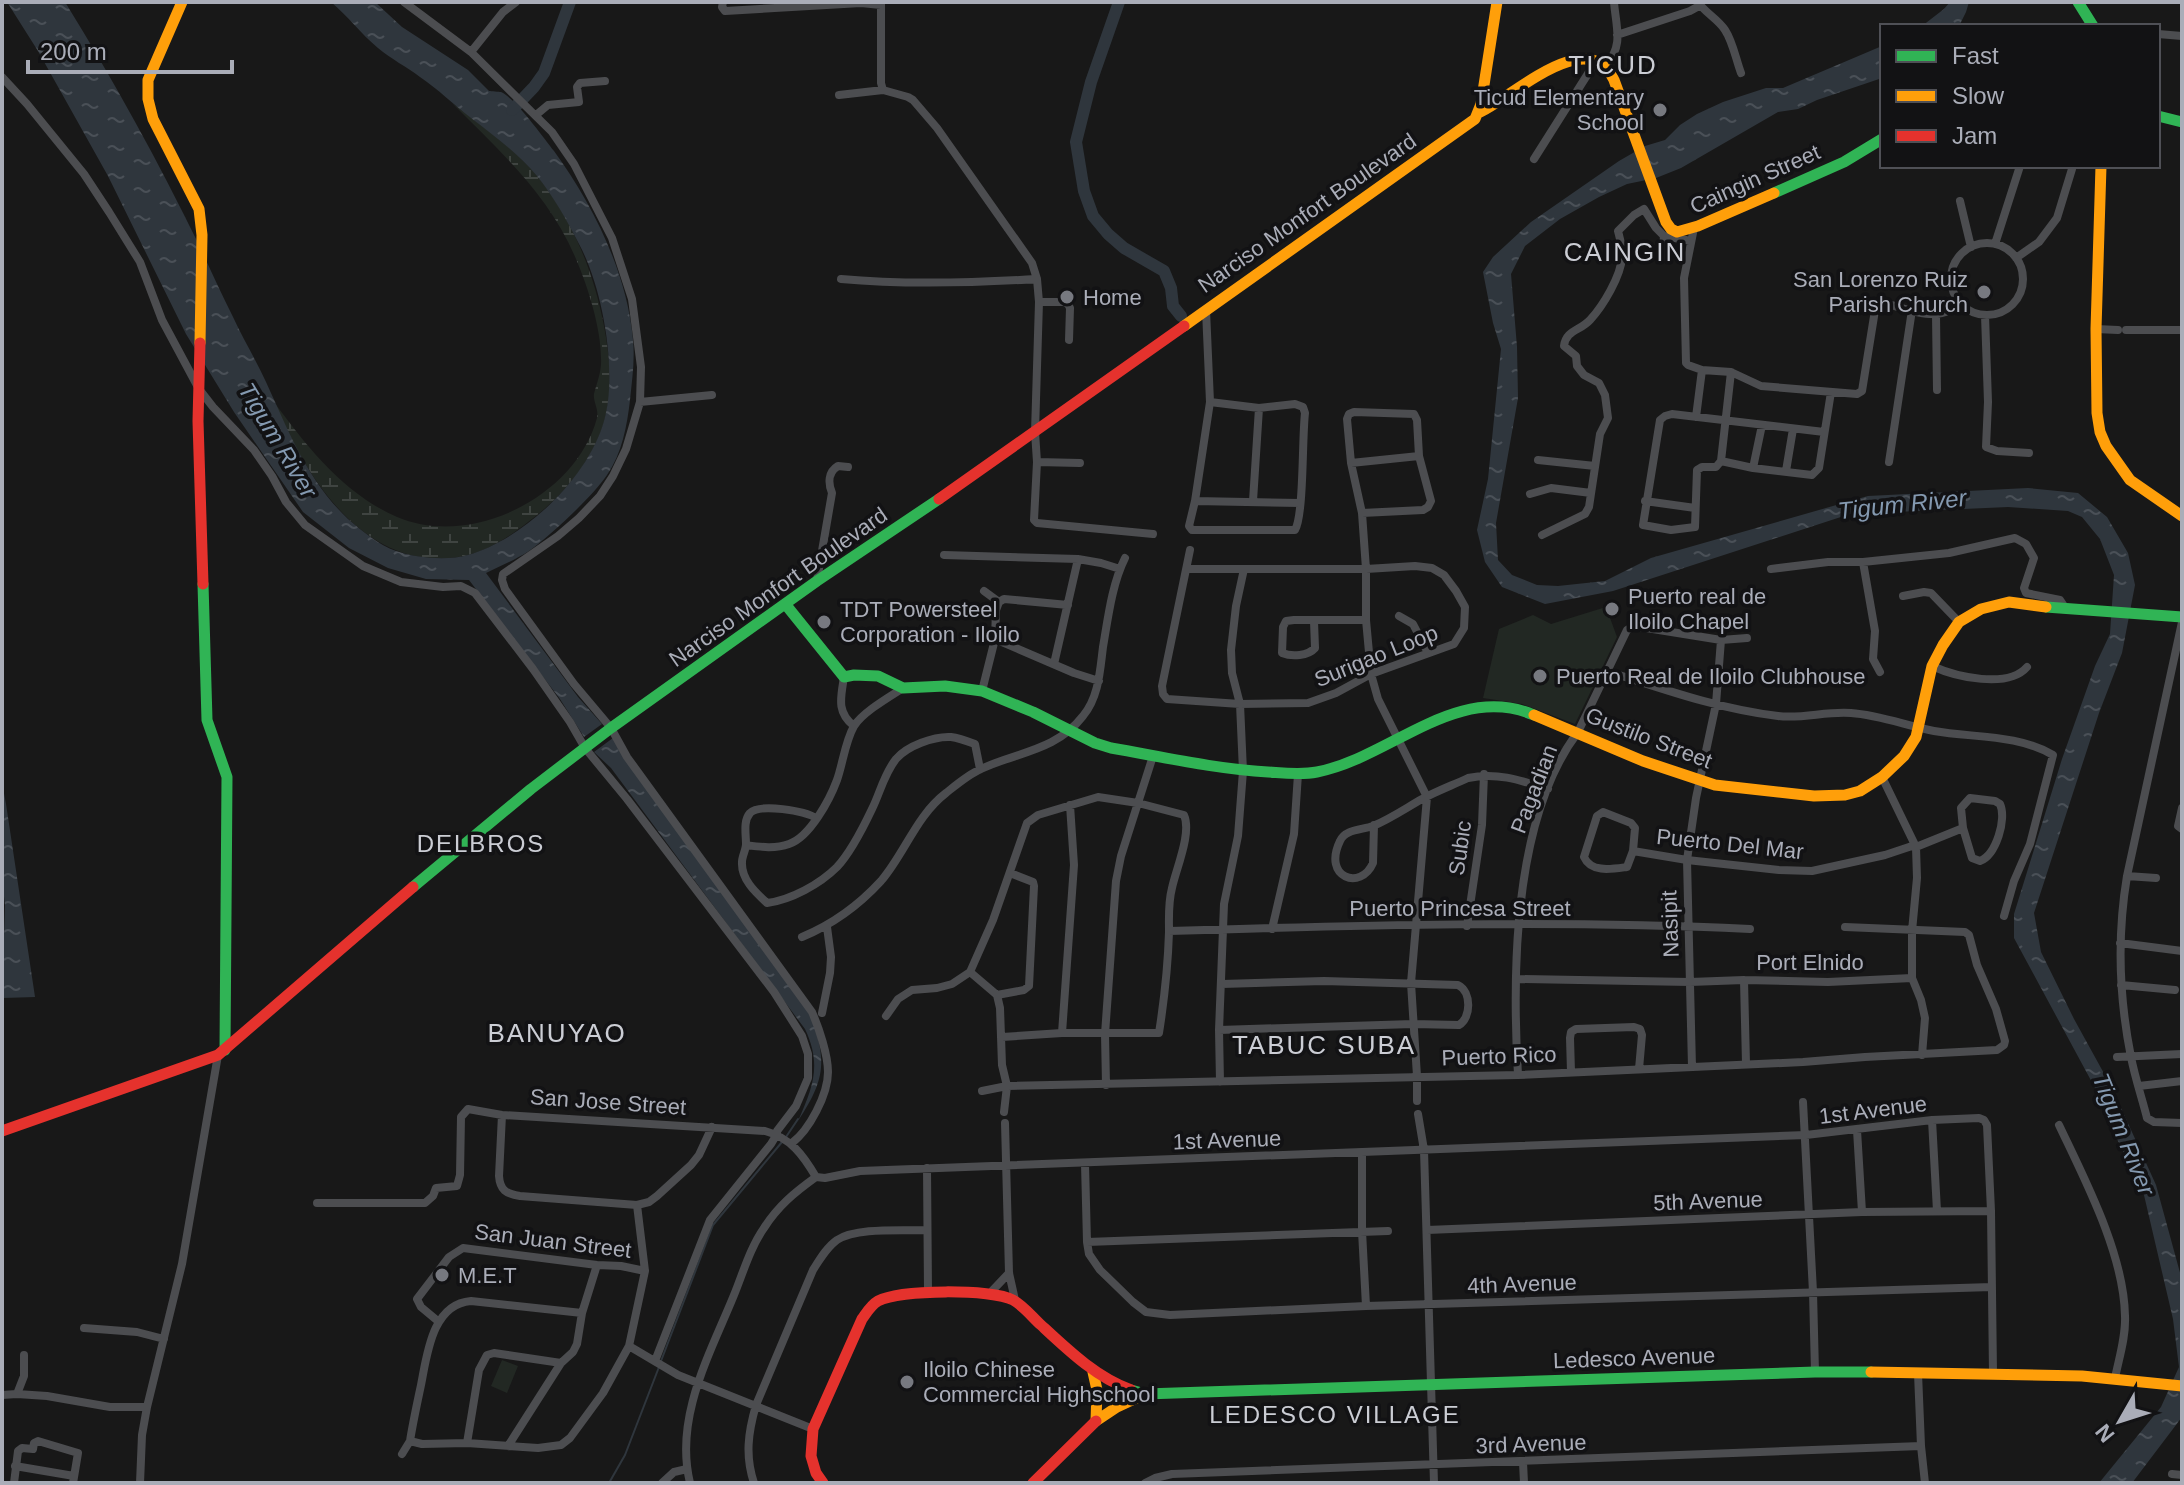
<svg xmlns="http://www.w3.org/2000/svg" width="2184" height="1485" font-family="Arial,sans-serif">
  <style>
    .wetland { fill: url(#wetland-marsh) }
    .green { fill: #222823 }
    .water { fill: url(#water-ripples) }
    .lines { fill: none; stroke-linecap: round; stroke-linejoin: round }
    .stream { stroke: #2f363d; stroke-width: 2 }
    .river { stroke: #2f363d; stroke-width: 12 }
    .street { stroke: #4c4d50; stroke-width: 8 }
    .fast { stroke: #30b455; stroke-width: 11 }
    .slow { stroke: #ff9f0a; stroke-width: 11 }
    .jam { stroke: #e5322d; stroke-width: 11 }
    .poi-dot { fill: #777980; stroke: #121214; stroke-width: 3 }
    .labels { text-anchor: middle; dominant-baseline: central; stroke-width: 7; stroke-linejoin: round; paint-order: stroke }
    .poi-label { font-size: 22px; fill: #aaadb8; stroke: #121214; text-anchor: start }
    .street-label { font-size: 22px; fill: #aaadb8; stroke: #121214 }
    .water-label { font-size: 24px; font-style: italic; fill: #8499b0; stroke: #121214 }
    .neighbourhood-label { font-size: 24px; letter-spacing: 2px; fill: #cbcdd4; stroke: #121214 }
    .quarter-label { font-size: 26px; letter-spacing: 2px; fill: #cbcdd4; stroke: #121214 }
  </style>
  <defs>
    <pattern id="wetland-marsh" width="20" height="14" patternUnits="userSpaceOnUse" patternTransform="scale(2)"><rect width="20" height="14" fill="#222823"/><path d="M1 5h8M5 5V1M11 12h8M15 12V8" fill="none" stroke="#3f4441"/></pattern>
    <pattern id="water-ripples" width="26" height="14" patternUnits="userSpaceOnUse" patternTransform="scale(2)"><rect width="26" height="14" fill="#2f363d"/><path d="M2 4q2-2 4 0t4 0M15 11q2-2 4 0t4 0" fill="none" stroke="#4a5057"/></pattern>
  </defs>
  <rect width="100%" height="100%" fill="#181818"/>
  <path class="wetland" d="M452,103c29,23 63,46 87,75 35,46 54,92 65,148 6,32 9,65 0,96 -12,40 -43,76 -76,100 -18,14 -40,29 -64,34 -98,19 -157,-77 -190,-154 33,45 70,92 123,115 75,32 179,-21 200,-99 2,-9 -4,-16 -3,-24 3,-12 8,-23 7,-36 0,-30 -13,-71 -25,-99 -26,-63 -77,-109 -124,-156z"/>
  <path class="green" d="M1606,607l11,30 -42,87 -53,-20 -39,-6 16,-69 34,-14 18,9z
    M502,1360l16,6 -11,27 -16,-7z"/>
  <path class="water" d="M7,2h58c49,79 93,159 134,243 11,24 22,48 34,72 10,22 23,43 33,65 23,50 41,98 82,137 14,12 31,26 48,32 20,7 51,10 72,4 56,-16 120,-77 136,-134 14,-48 -1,-133 -25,-177 -11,-22 -27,-50 -42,-68 -19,-23 -43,-40 -66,-58 -17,-13 -33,-29 -51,-41 -13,-10 -29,-18 -42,-29 -17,-14 -30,-32 -47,-46h44l27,25 66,43 21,21c2,0 10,1 12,1 15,7 42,45 53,59 39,54 73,121 79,189 2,20 -1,40 -3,60 -3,26 -8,53 -23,75 -15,22 -56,60 -78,76 -14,9 -29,15 -43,22l92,124 24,27 -18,13 -24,-38 -91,-119 -43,-1 -38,-11 -39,-20 -46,-36 -69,-100 -48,-78 -78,-158 -70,-125z
    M1950,2h19l-3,10 -7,14h-37l22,-17z
    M1882,46v32l-65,22 -19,9 -20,3 -97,56 -25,10 -29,6 -28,13 -39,22 -35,27 -14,28 6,73 1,51 -22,125 2,37 14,15 25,10 21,1 47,-5 46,-23 217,-62 160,-8 50,5 29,24 21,36 7,32 -13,68 -23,60 -65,200 7,39 33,67 38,69 44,97 26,95v137l-50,66h-33l62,-76 18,-40 -6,-48 -29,-124 -37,-77 -13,-32 -80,-148v-24l48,-155 33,-93 15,-32 4,-59 -14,-36 -18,-22 -14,-6 -60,-4 -158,7 -237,77 -68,13 -43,-17 -17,-25 -8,-32 11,-51 13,-130 -8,-26 -10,-51 10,-15 38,-35 88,-61 26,-15 20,-6 15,-15 17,-11 26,-12 43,-14h17z
    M613,738l197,275c17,47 16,66 -12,108 15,-34 24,-56 7,-92l-194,-261 -17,-16z
    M2,783l4,21 29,193 -33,1 3,-93 -3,-26z"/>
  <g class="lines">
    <path class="stream" d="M786,1137l12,-18
      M661,1361l52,-136 69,-83
      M609,1483l16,-28 34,-88"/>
    <path class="river" d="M1119,2l-28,80 -15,60 8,49 9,25 15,18 16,14 40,23 7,17 2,18 8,10
      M512,110l22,-23 10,-14 26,-71"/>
    <path class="street" d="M404,2l67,50 81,80 22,32 38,74 20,61 9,68 -1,35 -14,47 -13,27 -13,20 -21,22 -21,18 -55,38 -1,6 3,9 69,95 37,44 16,29 185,255c7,16 16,43 16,60 0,23 -19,58 -36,71
      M723,2l-1,5 3,4 136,-8 20,2
      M881,2v81l2,7 25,7 5,3 24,28 95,135 5,16 2,23 -4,130 2,30 -3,58 3,3 116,11
      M1698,2c6,10 20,17 27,28 8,12 11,30 16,43
      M2158,34l24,2
      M1617,35l73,-24 9,-5
      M471,52l32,-40 13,-10
      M1606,65c18,-19 10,-38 8,-63
      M2,77l25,27 57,70 25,38 31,50 22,58 37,69 14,18 41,43 18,26 14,26 19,23 58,41 38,16 42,5 18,-1 14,7 58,76 37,53 15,26 42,51 147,193 28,44 6,18v24l-12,28 -19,25v3l-6,10 -61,76 -55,141
      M839,95l44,-5
      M536,115l12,-10 31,-3 -2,-15 3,-4 25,-2
      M1534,159l62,-98
      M1960,201l11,46
      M1694,228l-10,50 2,85 2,2 14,5 29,2 30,14 96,8 5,-3 14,-87 6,-2c21,6 64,25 76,-2
      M1951 279a36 36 0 1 1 72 0a36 36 0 1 1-72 0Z
      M1995,244l25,-78
      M1662,258l2,-22 27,5
      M2016,258l23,-16 18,-24 15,-49
      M841,279c65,6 131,4 196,0
      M1039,302h25l4,2 2,4 -1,32
      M1206,310l4,92 -15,99 -6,25 3,4h103c9,-15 7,-92 10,-117l-2,-6 -8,-3 -36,4 -49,-6
      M1936,315l1,75
      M1985,315l3,87 -2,45 11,4 32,2
      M2096,329l22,1
      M2126,330h56
      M1731,372l-10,89 32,7 59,7 7,-7 12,-76
      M640,402l72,-7
      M1696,417l6,-47
      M1538,460l57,6
      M1721,461l-5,6h-14l-5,3 -2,57 -24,3 -28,-5 17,-105 5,-4 7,-2 152,18
      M1037,462l43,1
      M1889,462l23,-152
      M1351,463l68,-7
      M1753,468l9,-43
      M1786,471l7,-42
      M1530,494l21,-6 40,5
      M1195,501l105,2
      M1253,501l6,-93
      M1645,501l50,7
      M1362,513l61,-3 5,-3 3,-6 -12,-45 -2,-36 -3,-6 -60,-2 -5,2 -2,5 4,44 11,50 4,56v51l5,54 7,25 49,98 -16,186 6,93v25
      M1542,535l43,-21 4,-7 11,-73 8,-16 -3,-23 -6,-12 -15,-8 -7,-9 -1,-10 -12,-10c2,-16 16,-15 26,-26 13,-14 31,-44 32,-63 1,-8 -2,-18 -4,-26l16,-16 10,-6 12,19 8,8
      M944,555l134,4 23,4 19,6
      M1863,562l12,69 -2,28 7,13
      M1188,569h178l49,-3 17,2 12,7 12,16 9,16 -1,21 -10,16 -83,30 -35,19 -28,10 -68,1 -73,-5 -4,-5 -1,-8 28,-136
      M1771,569l57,-7h35l86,-9 66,-15 11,6 8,14 -10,30 2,5 34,7 6,9
      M817,580l15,-87c-4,-10 -4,-21 6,-27l10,1
      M984,591l15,11
      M1903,596l21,-4 7,1 28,29
      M1399,616l14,8 15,29
      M1314,621l1,27c-7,8 -23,9 -33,5l1,-26 3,-6 8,-1h72
      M2182,622l-55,254c-10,60 -8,121 4,181 4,21 11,41 16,61l7,4 28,1
      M980,639h15l79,34 25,8
      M1721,640l26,-2
      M1054,664l24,-105
      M1932,666c24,11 76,23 95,1
      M1607,671c56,18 112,38 171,45 25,3 48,-5 73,-3 29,2 56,13 83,18 40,7 83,3 119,24l-23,89 -16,37 -10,35
      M844,677c-3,20 -8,35 10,49
      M982,691l13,-52 1,-29 3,-8 5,-3 64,6
      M1882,777l34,70 1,31 -5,53v47l9,22 4,18 -3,37
      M2182,808l-4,18 4,3
      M1603,812l28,11 4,5 -2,23 -6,16c-15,2 -36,6 -43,-10l13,-41z
      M816,818c-11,-7 -56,-15 -66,-5 -7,8 -4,21 -4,31 0,6 -4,12 -4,18 -1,17 13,30 25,41 24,-3 53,-19 70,-36 14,-15 26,-39 35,-58 8,-16 12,-35 24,-50 11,-13 38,-23 55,-22 8,1 16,4 24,7l5,25
      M1374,825l-1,38c-12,28 -51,15 -33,-22 5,-12 22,-11 33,-15 17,-7 33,-18 49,-27 15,-8 31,-14 46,-21 29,-6 52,2 80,11
      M746,845c15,2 29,4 43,-1 21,-7 41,-45 48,-64 6,-17 8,-38 17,-54 9,-14 35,-29 49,-38
      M1916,847l47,-19 -2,-20 9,-10 25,3 5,3c7,15 -4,51 -20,57l-8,-3 -9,-30
      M1633,851l54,9 92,10 33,1 73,-16 30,-10
      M2127,876l29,2
      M1467,926l15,-101 2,-51
      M1272,929l22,-95 4,-60
      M1169,931c194,-6 388,-11 581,-2
      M802,937c29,-12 57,-32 79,-56 24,-28 35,-65 65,-88 10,-8 23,-19 35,-24 36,-17 75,-18 102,-53 16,-19 17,-46 20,-69 5,-29 9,-63 22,-89
      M2120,943l62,8
      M970,972l27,23 3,13 2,57 5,21 -3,26
      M1517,979l173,3 54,-2
      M2121,985l54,5
      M997,995l27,-5 5,-4 5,-100 -1,-4 -23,-9
      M822,1013l8,-40 1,-16 -4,-30
      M886,1016l12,-17 14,-9 25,-2 15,-4 18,-12 23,-52 34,-97 11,-8 60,-18 40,6 46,12c8,18 -8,54 -12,73 -4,15 -3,29 -3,44 -1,33 -5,69 -10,101h-97l-60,4
      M1219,1030l194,-6 46,1c12,-7 13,-33 -1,-40l-134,-4 -102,3
      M1062,1033l12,-168 -4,-60
      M2117,1057l65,-3
      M1746,1064l-2,-84 84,2 84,-4
      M1571,1072l-1,-34 1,-6 5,-3 58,-2 6,2 2,6 -3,34
      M1518,1075c-6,-103 -5,-257 60,-343l49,-102 7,-4 87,14 -5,64 -20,94 -9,62 5,207
      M1220,1082l-1,-52 5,-126 14,-68 5,-65 -3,-67 -8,-31 -1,-23 5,-44 8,-37
      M1106,1085l-1,-51 11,-153 5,-25 32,-100
      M2139,1086l43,-5
      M982,1091l25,-5 511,-11 285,-13 62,-5 132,-7 7,-5 1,-4 -9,-32 -19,-44 -8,-30 -4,-3 -120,-5
      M1803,1102l10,190 2,80
      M1418,1114l6,36 10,333
      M502,1115l-3,61c1,14 7,18 21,20l117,9
      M1932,1120l5,91
      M1005,1123l4,150 6,27
      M2059,1125c26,55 65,129 66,191 1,21 -6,42 -10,62
      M1857,1130l5,82
      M1362,1153v78l4,75
      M1085,1164l2,78 2,12 11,16 33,32 13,10 24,3 196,-9 626,-19
      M927,1168l1,123
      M317,1203h108l8,-7 3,-8 21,-2 3,-11 1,-58 7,-8 34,6 263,16c26,7 38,24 51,46
      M1427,1230l435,-18 129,-1
      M1087,1242l301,-11
      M991,1292l18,-19
      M439,1322l-18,-15 -4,-8 32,-42 14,-9 134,17 24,1 24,5
      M84,1328l53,4 27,7
      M629,1346l49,29 135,54
      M1918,1373l3,73 4,37
      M17,1394l7,-18v-21
      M2,1395l15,-1 30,2 63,11h37l35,-143 36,-209
      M410,1441l12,3 45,-1 71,5 23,-3 9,-7 33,-45 26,-47 16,-75 -8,-66 12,-3 8,-6 34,-31 8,-10 13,-28
      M467,1443l12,-73 8,-15 7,-2 67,10
      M508,1446l53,-83 12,-11 4,-8 5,-31 15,-48
      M402,1454l8,-13c3,-19 7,-37 11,-56 6,-30 11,-81 50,-84l111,12
      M1523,1462l1,21
      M15,1466l59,10
      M2172,1474l10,1
      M14,1483l4,-32 4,-3 11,1 1,-6 4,-2 40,12 -5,30
      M140,1483l2,-48 5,-28
      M662,1483l12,-11 13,-3
      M690,1483c-16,-66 20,-129 44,-188 9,-22 16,-47 30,-67 14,-22 31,-36 52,-51l9,1 35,-7 946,-36 126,-15 47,-2 5,2 3,5 4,86 2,162
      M754,1483c-9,-27 -6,-50 2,-78l57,-135c7,-11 14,-23 24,-30 20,-13 65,-9 89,-10
      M1145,1483l10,-5 17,-4 749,-28"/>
    <path class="fast" d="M2078,2l15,24
      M2158,116l24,6
      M1774,193l70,-31 38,-23
      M203,584l4,136 20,57 -2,273
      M786,605l58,72 10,-2 24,1 25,12 42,-2 37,5 51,21 62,31 16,5c52,9 104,21 157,24 16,1 33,3 49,0 73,-14 139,-90 217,-57
      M2046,607l136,10
      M413,887l118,-98 80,-61 206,-147 122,-82
      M1131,1390l14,4 670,-22h56"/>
    <path class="slow" d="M182,2l-34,78v19l5,20 46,90 3,26 -2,108
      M1478,113c33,-14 109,-90 136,-33l52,142 5,7 6,3 21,-6 76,-33
      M2101,166l-5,163 1,84 3,19 6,14 24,34 52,36
      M1184,326l291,-207 6,-15 16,-102
      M1534,715l109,46 72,24 99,11 31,-1 15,-4 22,-14 22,-21 12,-19 16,-71 11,-21 16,-23 22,-13 28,-7 37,5
      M1093,1372l4,18 -1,31 21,-14 28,-13
      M1871,1372l211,4 100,10"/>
    <path class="jam" d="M200,343l-2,78 5,163
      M939,499l245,-173
      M2,1131l216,-76 195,-168
      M823,1483l-7,-10 -5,-17 2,-27 49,-110c5,-7 9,-14 16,-18 22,-12 114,-12 135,-1 11,6 19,17 28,25 28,26 55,52 90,65
      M1033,1483l63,-62"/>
  </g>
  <g class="poi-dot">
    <circle cx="1660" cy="110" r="8"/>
    <circle cx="1984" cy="292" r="8"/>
    <circle cx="1067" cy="297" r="8"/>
    <circle cx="1612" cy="609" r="8"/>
    <circle cx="824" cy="622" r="8"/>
    <circle cx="1540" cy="676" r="8"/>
    <circle cx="442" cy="1275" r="8"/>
    <circle cx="907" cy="1382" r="8"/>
  </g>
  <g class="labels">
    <g class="poi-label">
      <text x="1644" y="97" text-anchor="end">Ticud Elementary<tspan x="1644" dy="25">School</tspan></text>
      <text x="1968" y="279" text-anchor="end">San Lorenzo Ruiz<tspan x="1968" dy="25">Parish Church</tspan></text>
      <text x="1083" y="297">Home</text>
      <text x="1628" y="596">Puerto real de<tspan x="1628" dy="25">Iloilo Chapel</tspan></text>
      <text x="840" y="609">TDT Powersteel<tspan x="840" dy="25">Corporation - Iloilo</tspan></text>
      <text x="1556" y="676">Puerto Real de Iloilo Clubhouse</text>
      <text x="458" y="1275">M.E.T</text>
      <text x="923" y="1369">Iloilo Chinese<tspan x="923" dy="25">Commercial Highschool</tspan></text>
    </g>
    <g class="street-label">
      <text transform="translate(1755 179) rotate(-24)">Caingin Street</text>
      <text transform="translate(1307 213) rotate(-35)">Narciso Monfort Boulevard</text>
      <text transform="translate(778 587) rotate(-35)">Narciso Monfort Boulevard</text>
      <text transform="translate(1376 656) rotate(-22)">Surigao Loop</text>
      <text transform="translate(1649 738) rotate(21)">Gustilo Street</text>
      <text transform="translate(1534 789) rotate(-69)">Pagadian</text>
      <text transform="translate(1730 844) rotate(6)">Puerto Del Mar</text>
      <text transform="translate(1460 848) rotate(-82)">Subic</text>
      <text x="1460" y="908">Puerto Princesa Street</text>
      <text transform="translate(1670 924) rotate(-92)">Nasipit</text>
      <text x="1810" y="962">Port Elnido</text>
      <text transform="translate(1499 1056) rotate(-2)">Puerto Rico</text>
      <text transform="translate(608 1102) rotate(4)">San Jose Street</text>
      <text transform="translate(1873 1110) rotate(-7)">1st Avenue</text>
      <text transform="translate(1227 1140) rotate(-2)">1st Avenue</text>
      <text transform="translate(1708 1201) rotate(-2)">5th Avenue</text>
      <text transform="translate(553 1241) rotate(7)">San Juan Street</text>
      <text transform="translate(1522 1284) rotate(-2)">4th Avenue</text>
      <text transform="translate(1634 1358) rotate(-2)">Ledesco Avenue</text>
      <text transform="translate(1531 1444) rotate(-2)">3rd Avenue</text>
    </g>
    <g class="water-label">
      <text transform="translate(278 440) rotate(59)">Tigum River</text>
      <text transform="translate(1902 504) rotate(-6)">Tigum River</text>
      <text transform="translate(2124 1134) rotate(68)">Tigum River</text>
    </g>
    <g class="neighbourhood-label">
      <text x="481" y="843">DELBROS</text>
      <text x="1335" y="1414">LEDESCO VILLAGE</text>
    </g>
    <g class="quarter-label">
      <text x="1613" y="65">TICUD</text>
      <text x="1625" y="252">CAINGIN</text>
      <text x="557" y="1033">BANUYAO</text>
      <text x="1324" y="1045">TABUC SUBA</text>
    </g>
  </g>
  <rect width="2184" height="1485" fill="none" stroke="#aaadb8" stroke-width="8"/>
  <rect x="1880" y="24" width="280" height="144" fill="#121214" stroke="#4f5056" stroke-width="2"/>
  <rect x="1896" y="50" width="40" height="12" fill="#30b455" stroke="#4f5056" stroke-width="2"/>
  <text x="1952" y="64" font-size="24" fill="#aaadb8">Fast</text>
  <rect x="1896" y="90" width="40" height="12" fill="#ff9f0a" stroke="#4f5056" stroke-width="2"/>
  <text x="1952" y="104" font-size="24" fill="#aaadb8">Slow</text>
  <rect x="1896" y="130" width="40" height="12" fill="#e5322d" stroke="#4f5056" stroke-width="2"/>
  <text x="1952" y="144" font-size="24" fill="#aaadb8">Jam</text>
  <g transform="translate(2120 1421) rotate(231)" stroke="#121214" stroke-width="6" paint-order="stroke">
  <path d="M0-6L14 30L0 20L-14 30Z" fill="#aaadb8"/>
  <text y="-12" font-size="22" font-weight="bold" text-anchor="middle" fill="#aaadb8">N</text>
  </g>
  <path d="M28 60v12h204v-12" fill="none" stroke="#aaadb8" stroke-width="4"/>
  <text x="40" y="60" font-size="24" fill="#aaadb8" stroke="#121214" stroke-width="6" paint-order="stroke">200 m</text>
</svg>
